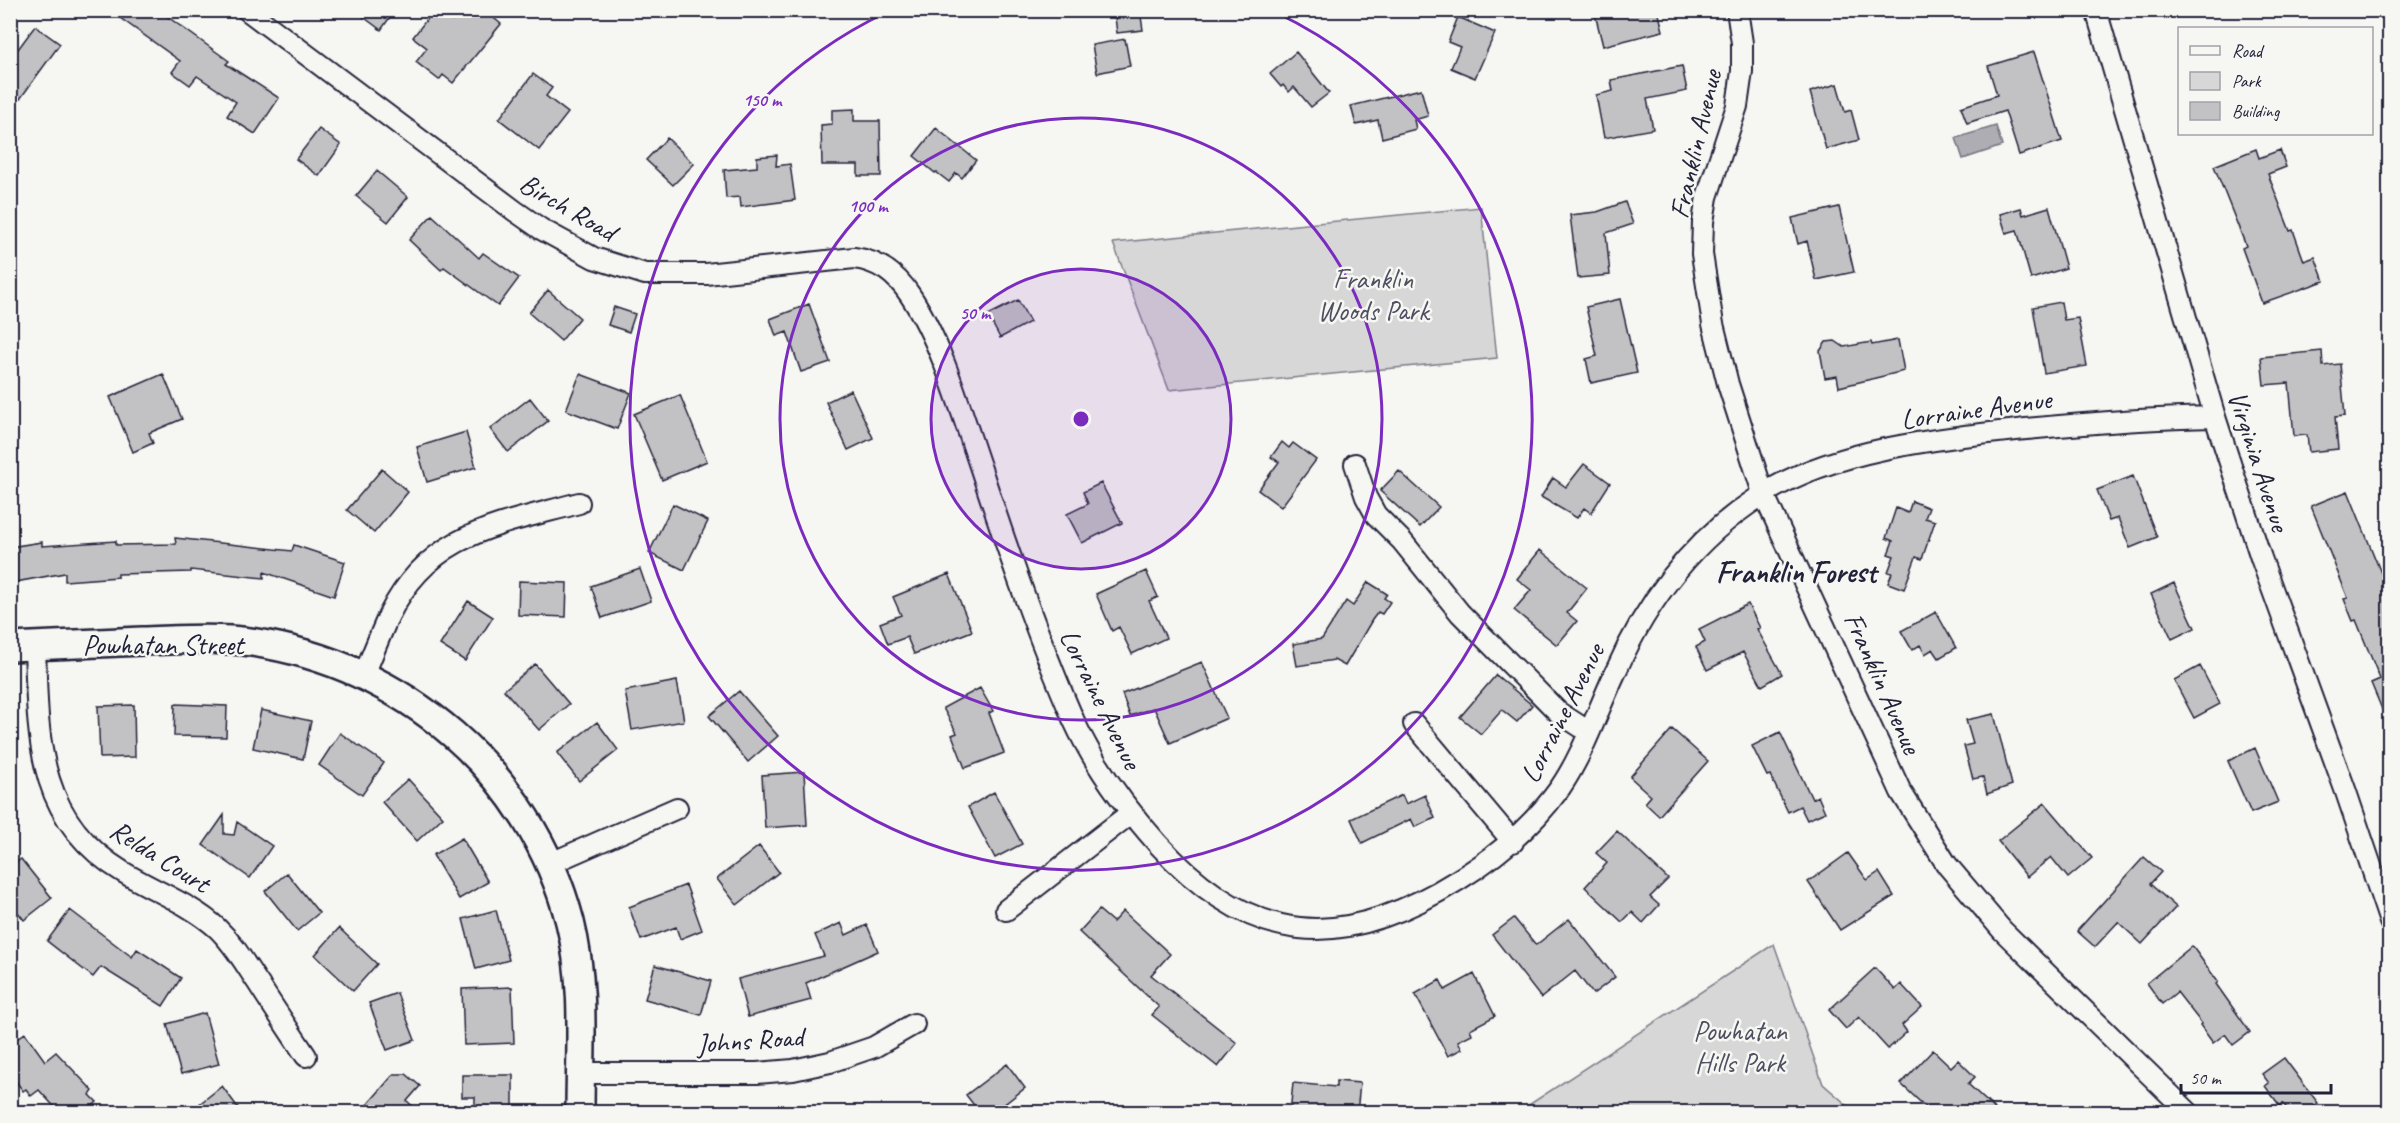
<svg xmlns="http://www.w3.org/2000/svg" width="2400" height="1123" font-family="Caveat,sans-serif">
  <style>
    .green { fill: #d7d7d7; stroke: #7c7c89; stroke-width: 1.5 }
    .water { fill: #adadb3; stroke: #757583; stroke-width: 1.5 }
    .building { fill: #c2c2c4; stroke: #22223b; stroke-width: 1.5 }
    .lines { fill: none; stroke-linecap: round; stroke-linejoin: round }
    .street-casing { stroke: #22223b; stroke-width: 24 }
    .secondary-casing { stroke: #22223b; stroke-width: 32 }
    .street { stroke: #f6f6f2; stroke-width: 20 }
    .secondary { stroke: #f6f6f2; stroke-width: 27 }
    .ring { fill: none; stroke: #7b2cbf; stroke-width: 3 }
    .labels { text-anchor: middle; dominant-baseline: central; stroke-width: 5; stroke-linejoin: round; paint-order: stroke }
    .street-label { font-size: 28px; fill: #22223b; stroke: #f6f6f2 }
    .park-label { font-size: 28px; fill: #4f4f62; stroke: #f6f6f2 }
    .neighbourhood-label { font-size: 30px; font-weight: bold; fill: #22223b; stroke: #f6f6f2 }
    .centre { fill: #7b2cbf; stroke: #f6f6f2; stroke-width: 3 }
    .ring-label { font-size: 18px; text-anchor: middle; font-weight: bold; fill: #7b2cbf; stroke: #f6f6f2; stroke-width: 5; stroke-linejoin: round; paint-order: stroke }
  </style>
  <rect width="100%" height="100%" fill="#f6f6f2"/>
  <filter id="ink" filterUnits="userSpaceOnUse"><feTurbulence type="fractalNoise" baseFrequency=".0167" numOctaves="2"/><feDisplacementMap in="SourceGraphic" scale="12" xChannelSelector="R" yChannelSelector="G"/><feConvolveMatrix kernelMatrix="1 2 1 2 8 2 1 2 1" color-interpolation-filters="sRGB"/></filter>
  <g filter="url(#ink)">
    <path class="green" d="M1481,207l16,151 -328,32 -56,-147z
      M1774,944l49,140 32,28h-337z"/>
    <path class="water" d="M1996,126l6,20 -39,13 -7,-21z"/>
    <path class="building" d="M109,10h49l71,51 -3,3 53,34 -24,36 -28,-18 9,-14 -39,-26 -7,9 -18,-13 8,-11z
      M354,10h41l-14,20z
      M434,10h5l13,11 9,-11h23l17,14 -48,59 -10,-8 -4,5 -23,-18 11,-14 -14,-11z
      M1114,10h26l3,20 -26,3z
      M1594,10h64l5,21 -60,15z
      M1458,17l37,16 -20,45 -24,-10 9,-21 -12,-5z
      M35,26l25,18 -40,55 -10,-7v-32z
      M1125,39l5,27 -33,7 -5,-28z
      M1296,52l33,41 -18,14 -17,-20 -5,5 -6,-7 -2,2 -11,-13z
      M2034,52l28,89 -43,14 -14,-44 -38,12 -6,-16 36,-12 -9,-29z
      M1682,66l5,25 -40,8 6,30 -49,9 -8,-43 17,-4 -2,-11z
      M533,74l19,14 -6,8 22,17 -29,37 -40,-31z
      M1837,84l8,28 6,-2 8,30 -33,9 -16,-57z
      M1421,89l7,27 -14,4 2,9 -34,9 -4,-18 -22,5 -5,-19z
      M854,109v12h26l1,55h-23v-11h-36l-1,-40 11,-1v-14z
      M936,128l40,32 -14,18 -6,-5 -7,9 -13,-10 -1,1 -21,-17z
      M319,129l22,16 -22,31 -23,-17z
      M667,138l27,26 -21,21 -27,-25z
      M2256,149l3,9 21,-8 6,17 -18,7 22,57 3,-1 11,31 11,-4 9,24 -62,22 -20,-55 4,-2 -32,-80z
      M777,155l-1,11 14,-2 5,36 -54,7 -1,-10 -14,1 -2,-28 33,-3v-10z
      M377,171l31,26 -20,25 -32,-26z
      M1625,202l8,22 -27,9 4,42 -32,3 -8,-63 27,-3z
      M1839,207l15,65 -38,8 -9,-39 -9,3 -6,-26z
      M2049,207l17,61 -35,11 -14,-49 -11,3 -6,-19 21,-6 2,7z
      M432,215l47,43 4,-5 36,25 -21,28 -54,-39 -3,3 -32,-30z
      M548,290l32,28 -19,23 -32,-28z
      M1620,299l17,74 -46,10 -5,-24 11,-3 -11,-49z
      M1018,300l12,22 -30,16 -12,-23z
      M2061,302l3,18 14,-2 9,48 -43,7 -11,-66z
      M809,304l21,58 -29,10 -14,-40 -11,4 -6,-17z
      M614,307l21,7 -6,18 -21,-7z
      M1898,340l6,31 -65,16 -2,-11 -12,2 -5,-27 6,-9 9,-1 9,6 27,-5 1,3z
      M2322,351l1,15 17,-2 5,52 -10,1 3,32 -29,3 -2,-17 -13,1 -5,-53 -25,2 -3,-28z
      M163,374l19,45 -33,14 4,10 -20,9 -23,-55z
      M580,374l51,19 -14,36 -51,-19z
      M851,390l22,48 -25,12 -22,-48z
      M680,395l27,66 -45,19 -28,-66z
      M530,398l18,23 -40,31 -18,-23z
      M466,432l10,35 -49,15 -10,-35z
      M1282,442l7,6 4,-5 23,17 -35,47 -23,-17 21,-28 -8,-5z
      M1584,464l26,19 -19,30 -7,-5 -7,10 -36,-21 12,-19 13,9z
      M382,469l26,23 -34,41 -27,-23z
      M1399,471l40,36 -19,20 -40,-36z
      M2133,476l24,61 -27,11 -12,-30 -9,3 -12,-31z
      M1101,483l21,40 -40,20 -15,-29 21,-10 -5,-12z
      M2348,491l37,92 5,-2 -1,145 -18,-43 9,-4 -24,-59 -3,1 -9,-22 4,-1 -37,-92z
      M1912,501l17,7 -4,10 10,3 -13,38 -6,-2 -12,32 -16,-6 4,-10 -4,-1 6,-16 -6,-2 5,-13 -7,-3 10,-30 12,5z
      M673,504l35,17 -24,49 -35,-17z
      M175,538l117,13 2,-6 51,17 -11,34 -70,-24v6l-73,-8v2l-73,2v3l-53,4v-8l-55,10v-36l32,-5v4l74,-5v4l60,-1z
      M1540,550l47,38 -20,25 10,8 -20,24 -43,-35 17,-20 -14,-11z
      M640,569l11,32 -49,17 -11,-32z
      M1146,571l12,26 -9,4 17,37 -34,16 -13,-27 -7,4 -16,-37z
      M949,574l23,57 -58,23 -7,-17 -19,7 -8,-21 21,-8 -8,-18z
      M519,581l48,2 -1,34 -48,-2z
      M1368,582l19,12 -3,4 6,4 -8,12 -4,-2 -6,8 -27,46 -11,-6 -37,6 -4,-22 29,-5 24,-38 7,5z
      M2174,583l21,45 -23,11 -21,-45z
      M468,601l25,16 -28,44 -25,-16z
      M1748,604l12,24 -3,1 25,45 -20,12 -19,-34 -36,18 -11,-23 9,-5 -6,-13z
      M1936,612l20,36 -17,10 -6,-9 -8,5 -5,-9 -8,5 -11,-19z
      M1202,662l25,56 -57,25 -16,-35 -24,8 -8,-22z
      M535,664l34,40 -30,26 -35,-40z
      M2200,666l20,38 -26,14 -20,-38z
      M1496,675l36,30 -15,17 -15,-12 -21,24 -21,-17z
      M677,681l7,40 -52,9 -7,-39z
      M980,688l13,23 -4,2 15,40 -39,15 -13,-33 5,-2 -14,-25z
      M739,691l39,45 -30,26 -39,-46z
      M175,704l52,2 -1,31 -52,-1z
      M134,705l1,52 -35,1 -2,-52z
      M261,710l50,11 -8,38 -50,-11z
      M1994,714l18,71 -25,9 -4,-17 -10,2 -9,-33 9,-2 -7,-24z
      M597,722l21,28 -39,31 -22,-28z
      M1672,729l36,32 -49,55 -14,-13 6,-7 -21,-19z
      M1780,732l32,67 6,-3 7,16 -18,8 -7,-14 -12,6 -18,-37 -3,1 -15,-30z
      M340,733l44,30 -22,32 -43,-30z
      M2255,748l23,54 -27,11 -23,-52z
      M804,772l3,53 -42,3 -3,-53z
      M408,779l35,38 -26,24 -35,-39z
      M994,792l28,52 -27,14 -27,-51z
      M1402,795l4,9 19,-9 10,23 -20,9 -4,-8 -49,24 -11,-24z
      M2045,803l47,55 -24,20 -17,-21 -24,20 -29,-36z
      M224,815v19l10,1 3,-13 35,24 -22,32 -47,-33z
      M1617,831l51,48 -18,18 9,8 -16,18 -11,-11 -10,10 -37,-35 22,-24 -11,-10z
      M462,838l26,44 -29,17 -26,-44z
      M759,846l20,26 -42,33 -20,-26z
      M1848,853l19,27 12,-8 15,24 -54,34 -32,-48z
      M2144,857l17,15 -11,12 26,23 -34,37 -24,-22 -23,25 -18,-16z
      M21,859l31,39 -28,22 -14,-18v-35z
      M287,873l32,40 -22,18 -32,-40z
      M686,885l16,45 -22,9 -4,-12 -35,13 -12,-33z
      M70,910l62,47 5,-8 44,29 -18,28 -62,-39 -8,10 -46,-36z
      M496,910l13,50 -33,9 -13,-50z
      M1099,910l14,12 10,-11 47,43 -19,21 86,68 -19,24 -66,-52 7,-8 -80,-75z
      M1514,918l22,27 33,-26 46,58 -22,17 -18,-23 -34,27 -49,-63z
      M841,923l5,12 21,-10 11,26 -72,32 5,17 -63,17 -10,-38 86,-23 -9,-21z
      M339,928l38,36 -24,27 -38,-36z
      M2192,946l26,36 -2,2 34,48 -17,13 -8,-11 -12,9 -13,-18 2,-1 -25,-32 -15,12 -15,-21z
      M655,965l56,16 -10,34 -56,-16z
      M1875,968l20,22 6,-6 21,23 -20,18 5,7 -19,17 -29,-32 -13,12 -17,-19z
      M1474,974l21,42 -25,13 2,5 -14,7 4,8 -14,7 -33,-62 25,-14 5,10z
      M512,987l2,56 -50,2 -2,-56z
      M397,993l18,47 -28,10 -18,-47z
      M205,1013l14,51 -38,10 -14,-50z
      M25,1033l20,28 11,-9 37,39 -3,4 7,7 -12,11h-25l-21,-23 -8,6 -5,-7 -3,2 -13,-18v-29z
      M1933,1050l18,17 7,-7 17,17 -7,7 31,29h-67l-31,-29z
      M2284,1058l34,45 -13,10h-15l-7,-10 -3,3 -15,-20 4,-3 -7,-9z
      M1007,1064l18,24 -32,25h-13l-14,-18z
      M394,1074h12l14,12 -13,15 13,12h-60z
      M462,1075h51v38h-38v-16h-13z
      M1336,1081l24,2 -3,30h-67l3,-30 43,4z
      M222,1086l20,27h-54z"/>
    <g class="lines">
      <g class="street-casing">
        <path id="street" d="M247,10l268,201 26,18 53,29 51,16h61l148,-16c25,3 42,16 56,37 32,48 52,119 71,174 28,86 57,170 93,252 21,46 51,86 84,123 94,103 183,109 300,36 41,-25 74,-53 102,-92 24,-35 38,-79 56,-117 31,-70 78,-132 143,-174 71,-48 183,-59 267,-68 63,-6 125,-11 189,-12
          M1737,10l5,33v28l-5,35 -30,91 -4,25 -1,32 11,70 15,60 35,109 138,299 46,73 55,65 186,182
          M2096,10l119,407 46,141 85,234 44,130
          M1355,464l11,33 10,18 26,26 58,72 98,99 31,20
          M35,646c3,90 0,173 88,226 31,19 68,32 94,56 17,16 28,36 41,55 16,25 32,49 48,73
          M364,675c8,-20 16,-40 25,-60 41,-83 110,-90 190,-112
          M1414,724l99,118
          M549,864l128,-56
          M1006,910l125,-97
          M580,1073h177l36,-3 37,-8 44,-15 40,-23"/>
      </g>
      <g class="secondary-casing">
        <path id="secondary" d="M10,647c44,-2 88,-4 132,-6 36,-1 73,-4 109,1 152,22 280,130 319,280 16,63 10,127 10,190"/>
      </g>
      <use href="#street" class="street"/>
      <use href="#secondary" class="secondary"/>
    </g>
  </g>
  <circle cx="1081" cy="419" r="150" fill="#7b2cbf" fill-opacity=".12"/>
  <g class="ring">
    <circle cx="1081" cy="419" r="150"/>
    <circle cx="1081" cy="419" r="301"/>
    <path d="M1275 12A451 451 0 1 1 887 12"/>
  </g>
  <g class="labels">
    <g class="street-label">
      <text transform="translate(1695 144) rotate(-77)">Franklin Avenue</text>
      <text transform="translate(568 207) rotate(30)">Birch Road</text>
      <text transform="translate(1976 409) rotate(-8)">Lorraine Avenue</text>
      <text transform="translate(2259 461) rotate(72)">Virginia Avenue</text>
      <text x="163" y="644">Powhatan Street</text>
      <text transform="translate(1883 683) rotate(66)">Franklin Avenue</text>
      <text transform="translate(1101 699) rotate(64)">Lorraine Avenue</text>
      <text transform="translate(1562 713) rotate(-63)">Lorraine Avenue</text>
      <text transform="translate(160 856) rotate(32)">Relda Court</text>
      <text transform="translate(750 1040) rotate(-4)">Johns Road</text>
    </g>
    <g class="park-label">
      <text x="1373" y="278">Franklin<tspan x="1373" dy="32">Woods Park</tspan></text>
      <text x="1740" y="1030">Powhatan<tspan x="1740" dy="32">Hills Park</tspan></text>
    </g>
    <g class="neighbourhood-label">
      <text x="1796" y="572">Franklin Forest</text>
    </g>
  </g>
  <circle cx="1081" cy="419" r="9" class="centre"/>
  <g class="ring-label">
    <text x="762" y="106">150 m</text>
    <text x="868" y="212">100 m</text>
    <text x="975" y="319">50 m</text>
  </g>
  <rect width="2400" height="1123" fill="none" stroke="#f6f6f2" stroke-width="36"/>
  <rect x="18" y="18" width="2364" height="1087" fill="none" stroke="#22223b" stroke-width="2" filter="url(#ink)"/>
  <rect x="2178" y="27" width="195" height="108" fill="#f6f6f2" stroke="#a1a1a9" stroke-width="1.5"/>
  <rect x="2190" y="46" width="30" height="9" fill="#f6f6f2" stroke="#a1a1a9" stroke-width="1.5"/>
  <text x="2232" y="57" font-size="18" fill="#22223b">Road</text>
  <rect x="2190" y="72" width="30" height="18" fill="#d7d7d7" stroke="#a1a1a9" stroke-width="1.5"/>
  <text x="2232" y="87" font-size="18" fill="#22223b">Park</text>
  <rect x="2190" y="102" width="30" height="18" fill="#c2c2c4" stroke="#a1a1a9" stroke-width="1.5"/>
  <text x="2232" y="117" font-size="18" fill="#22223b">Building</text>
  <path d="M2181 1084v9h150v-9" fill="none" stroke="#22223b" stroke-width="3"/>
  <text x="2190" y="1084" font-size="18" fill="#22223b" stroke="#f6f6f2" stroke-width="4.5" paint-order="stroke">50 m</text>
</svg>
